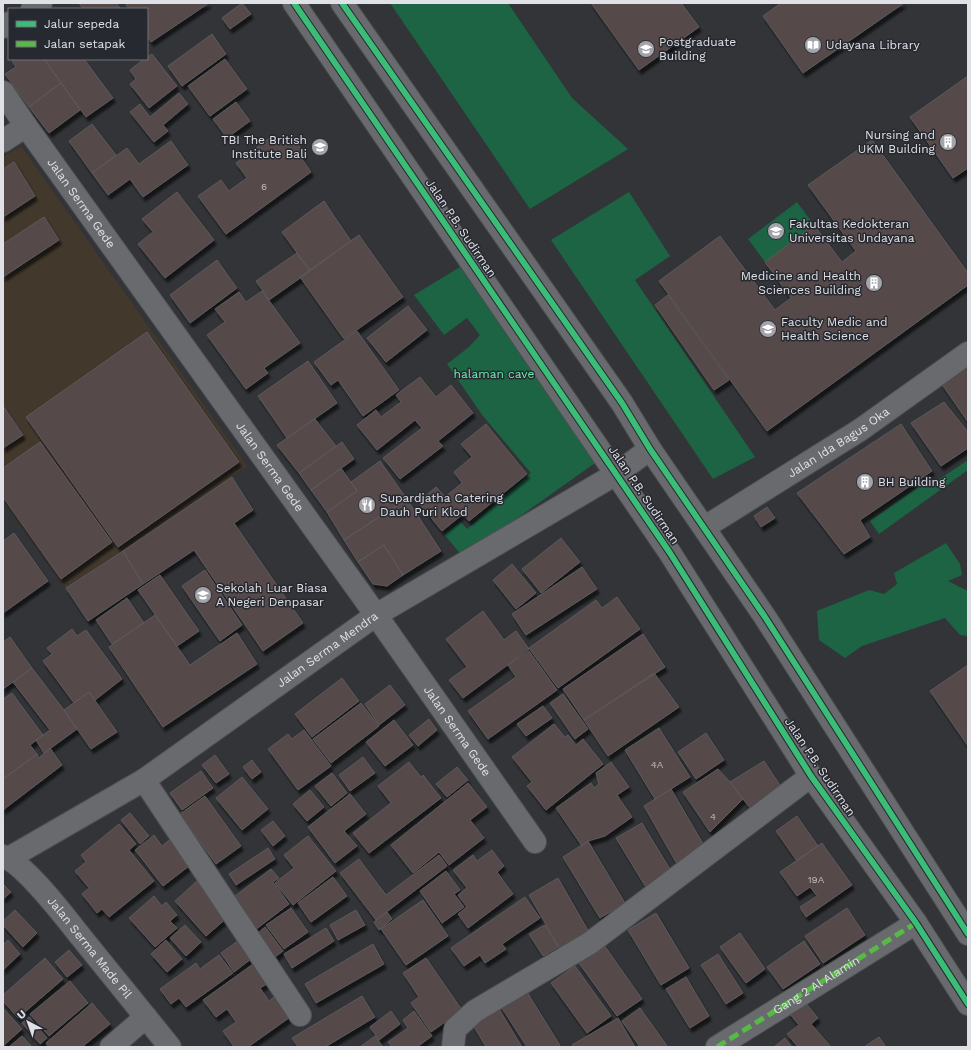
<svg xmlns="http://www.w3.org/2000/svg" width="971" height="1050" font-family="'Work Sans',sans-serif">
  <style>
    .commercial { fill: #42382c }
    .green { fill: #1c6444 }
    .building { fill: #56484a; stroke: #5c5a5c; filter: url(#shadow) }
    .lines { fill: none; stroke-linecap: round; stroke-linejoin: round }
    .minor-casing { stroke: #4e5053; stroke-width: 24 }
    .tertiary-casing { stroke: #4e5053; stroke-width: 24 }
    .minor { stroke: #696a6d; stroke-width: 22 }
    .tertiary { stroke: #696a6d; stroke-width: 22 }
    .quiet { stroke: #58b947; stroke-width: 5; stroke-dasharray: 10 5; stroke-linecap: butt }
    .cycleway-casing { stroke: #272930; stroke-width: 8 }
    .cycleway { stroke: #3abd76; stroke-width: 6 }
    .labels { text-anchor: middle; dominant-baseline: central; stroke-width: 3; stroke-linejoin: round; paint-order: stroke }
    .number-label { font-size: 10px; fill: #bdbbbf }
    .poi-label { font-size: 12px; fill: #dfe1e6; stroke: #272930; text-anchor: start }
    .street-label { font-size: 12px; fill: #dfe1e6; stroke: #272930 }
    .park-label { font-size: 12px; fill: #67f2ac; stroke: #272930 }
  </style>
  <defs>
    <filter id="shadow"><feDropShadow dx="2.5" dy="4.5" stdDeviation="1" flood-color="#0009"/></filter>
  </defs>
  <rect width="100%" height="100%" fill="#323438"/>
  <path class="commercial" d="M21,146l226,320 -181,122 -63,-87v-344z"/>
  <path class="green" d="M390,3h118l64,95 56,51 -98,60z
    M629,192l41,64 -35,24 120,177 -42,22 -162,-239z
    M797,202l17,23 -49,37 -17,-23z
    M460,267l135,196 -132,94 -19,-23 17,-12 6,7 64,-56 -48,-57 -36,-52 22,-17 11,-12 -13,-17 -23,17 -30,-40z
    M968,460v10l-89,64 -9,-13 61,-43 4,4z
    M946,543l14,21 2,11 -14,6 20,10v45l-8,-1 -15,-17 -83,28 -17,12 -26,-18 -2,-29 52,-21 15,4 13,-10 -3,-11z"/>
  <path class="building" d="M79,3h37l5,6h-38z
    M125,3h84l-58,39 -4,-6v-27h-18z
    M242,3l9,11 -21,15 -8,-11z
    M591,3h90l18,24 -60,43z
    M781,3h123l-101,70 -40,-57z
    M212,34l14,20 -44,32 -14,-20z
    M152,54l25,32 -28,22 -19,-24 6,-5 -6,-9 14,-11h3v-2z
    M14,59h30l17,24 -32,24 -24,-33 11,-7 -4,-6z
    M44,59h40l29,39 -27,19z
    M225,59l22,30 -37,27 -22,-30z
    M968,76v92l-15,10 -43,-61z
    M61,83l19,27 -31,23 -20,-26z
    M179,93l9,11 -25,21 5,6 -14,11 -24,-30 10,-8 10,13z
    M236,102l14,19 -23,17 -14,-19z
    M92,124l24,31 -24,18 -23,-32z
    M292,136l12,17 -4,3 11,16 -85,62 -28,-38 23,-16 8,11 18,-13 -11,-15 35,-26 7,9z
    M872,140l96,133v12l-201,146 -108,-150 61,-45 55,74 16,-12 -26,-36 49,-37 28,37 14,-11 -48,-66z
    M171,141l17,24 -45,32 -13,-18 -22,16 -16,-22 35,-25 12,16z
    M14,162l21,34 -32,21v-48z
    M177,192l37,48 -49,38 -27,-34 15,-12 -11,-13z
    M324,201l27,40 -41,30 -28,-39z
    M44,217l15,23 -56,37v-33z
    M359,235l44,62 -59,42 -44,-62z
    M297,253l13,18 -41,29 -13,-19z
    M217,260l20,28 -47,35 -20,-28z
    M262,291l38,52 -36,25 4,5 -22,16 -39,-54 18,-13 -10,-13 24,-17 7,10z
    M668,295l61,85 -15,10 -59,-85z
    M408,306l19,24 -41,32 -19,-24z
    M357,331l42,59 -36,26 -25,-36 -7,5 -17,-23z
    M147,332l92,130 -121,85 -92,-130z
    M308,361l29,42 -50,35 -29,-42z
    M968,364v58l-27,-39z
    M420,377l16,20 15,-12 22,28 -35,28 5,5 -43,33 -17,-21 39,-30 -7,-8 -38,30 -20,-25 19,-15 5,7 20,-15 -5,-7z
    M944,402l24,30v16l-27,18 -30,-43z
    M3,406l20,29 -20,13z
    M315,419l21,27 -37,27 -22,-28z
    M486,424l41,50 -58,47 -6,-7 -21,17 -24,-29 18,-15 9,10 17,-14 -8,-11 18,-15 -11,-13z
    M901,424l31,47 -72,49 10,17 -26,17 -47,-61z
    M40,442l72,100 -51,37 -58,-82v-29z
    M342,442l12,17 -43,31 -12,-17z
    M380,461l27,38 -63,41 -17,-28 30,-21 -6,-9z
    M341,468l16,23 -30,21 -16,-22z
    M232,477l21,33 -19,13 69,100 -40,28 -69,-101 -51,34 -20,-33z
    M407,499l34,52 -38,24 -19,-30 -26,17 -14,-22z
    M767,507l8,11 -14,9 -7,-11z
    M14,533l34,48 -45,32v-72z
    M561,538l19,24 -39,31 -19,-24z
    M384,545l19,30 -16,11 -14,-2 -15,-22z
    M123,551l20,33 -55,37 -22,-33z
    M512,564l24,29 -20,16 -23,-29z
    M582,567l15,22 -71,46 -14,-21z
    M205,570l37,55 -22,16 -38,-55z
    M160,575l39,56 -22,15 -39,-56z
    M617,597l23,32 -82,59 -29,-40 67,-48 6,8z
    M127,598l17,25 -32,21 -16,-24z
    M483,611l21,29 12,-9 13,18 -66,49 -14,-18 18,-13 -21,-28z
    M155,615l35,50 47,-32 20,31 -94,63 -54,-80z
    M72,629l5,7 9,-6 36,49 -27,21 -6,-8 -15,11 -31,-42 9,-7 -5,-6z
    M643,634l22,33 -81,53 -21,-31z
    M10,637l22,31 -29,21v-47z
    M529,651l28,39 -69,49 -20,-28 48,-34 -8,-12z
    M968,665v81l-38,-55z
    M32,668l32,42 13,19 -33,24 -8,-13 14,-10 -37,-48z
    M654,673l25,34 -71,49 -24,-36z
    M342,678l17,23 -47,36 -17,-23z
    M390,685l15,20 -26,20 -14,-21z
    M89,692l28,40 -26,17 -27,-39z
    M12,693l31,42 -13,10 7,9 -34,25v-80z
    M563,694l25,35 -13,10 -25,-36z
    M361,703l18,23 -48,37 -18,-24z
    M543,706l9,12 -26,18 -9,-12z
    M429,719l8,11 -19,16 -9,-11z
    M394,720l19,25 -28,21 -19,-24z
    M554,724l11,13 3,-2 8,10 7,-6 20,25 -57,46 -19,-24 5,-4 -20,-25z
    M659,728l31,49 -35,22 -30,-49z
    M304,730l27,36 -33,24 -30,-41 20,-15 4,5z
    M706,733l18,27 -28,19 -18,-27z
    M50,748l12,17 -59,45v-31l34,-25 2,4z
    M215,755l14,19 -13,9 -14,-18z
    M363,757l12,16 -25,18 -11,-16z
    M252,760l9,12 -9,7 -9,-12z
    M764,761l20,30 -31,21 -23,-30z
    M409,762l12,15 2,-2 18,23 -72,55 -16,-20 38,-30 -13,-17z
    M611,762l18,25 -12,8 15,22 -27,19 -17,5 -6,5 -26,-38 35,-25 3,5 5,-4 -3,-11z
    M457,767l11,13 -21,17 -11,-13z
    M718,769l12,13 13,17 -33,33 -27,-40z
    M201,771l12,17 -31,22 -12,-17z
    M332,773l15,20 -16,13 -16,-20z
    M242,777l26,32 -26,21 -26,-32z
    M468,783l19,24 -17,13 14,18 -35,27 -10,-13 -26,21 -22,-28z
    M671,789l34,58 -28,17 -33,-58z
    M310,790l14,17 -17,14 -14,-17z
    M350,794l16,20 -22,17 13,15 -22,17 -27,-36z
    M205,796l36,50 -25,18 -36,-50z
    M130,813l19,23 -9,8 -19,-24z
    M797,816l21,30 -21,15 -21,-30z
    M273,821l12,15 -12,10 -12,-16z
    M642,823l31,51 -26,15 -31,-51z
    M119,824l17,20 -7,6 25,31 -45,36 -7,-8 -5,4 -15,-19 7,-6 -14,-17 11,-9 -5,-7z
    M154,835l8,11 11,-9 20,26 -30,23 -28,-36z
    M308,836l28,35 -43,34 -18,-22 19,-15 -10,-13z
    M588,841l37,62 -25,15 -37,-61z
    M822,843l30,42 -46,32 -6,-10 17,-11 -7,-9 -13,9 -17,-24z
    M268,848l7,11 -39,26 -7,-11z
    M492,850l12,16 -7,6 16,22 -45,34 -10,-14 9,-7 -9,-12 9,-7 -14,-18 20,-15 4,6z
    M439,855l8,11 -71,54 -36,-47 19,-14 27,36z
    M271,869l8,9 -6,4 16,22 -34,26 -24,-31z
    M446,871l14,19 -6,4 10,13 -22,16 -22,-32z
    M333,877l14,19 -36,26 -13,-19z
    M558,878l35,61 -29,17 -35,-61z
    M197,881l31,36 -22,19 -31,-35z
    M3,884l8,8 -8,7z
    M154,896l8,10 4,-4 11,13 -7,6 7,7 -22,19 -26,-29z
    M525,897l15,21 -38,26 4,5 -21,14 -5,-8 -16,11 -13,-18z
    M423,900l25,36 -42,29 -25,-36z
    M291,908l17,24 -24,17 -18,-24z
    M847,908l18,27 -42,28 -18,-27z
    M15,910l22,23 -14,14 -20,-22v-4z
    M356,910l9,15 -27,15 -8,-15z
    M387,912l5,7 -13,11 -5,-8z
    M656,913l33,55 -28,17 -33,-55z
    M185,925l16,17 -15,14 -16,-18z
    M545,925l13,22 -15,9 -14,-22z
    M265,927l18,24 -8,6 -18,-23z
    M326,928l8,13 -42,27 -8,-14z
    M740,933l25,36 -19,14 -26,-36z
    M8,940l12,14 -17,16v-25z
    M166,940l16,19 -15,13 -16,-18z
    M238,941l13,18 -17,13 -13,-19z
    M804,941l16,23 -37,25 -16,-22z
    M373,944l11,20 -68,39 -11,-19z
    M604,945l38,54 -25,17 -38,-53z
    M69,950l13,15 -15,12 -12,-15z
    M718,954l25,39 -17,11 -25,-39z
    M219,955l14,18 -47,34 -7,-9 -8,6 -11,-15 36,-26 4,6z
    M45,958l18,21 -45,39 -15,-17v-6z
    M426,958l36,52 -31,22 -20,-29 8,-6 -16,-24z
    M256,962l14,20 -10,6 9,13 9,-7 15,21 -45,32h-14l-11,-16 13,-9 -9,-13 -11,8 -13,-17z
    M575,966l36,50 -24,17 -36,-50z
    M686,977l23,39 -19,12 -24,-39z
    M70,981l18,22 -39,33 -19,-22z
    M527,992l34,55h-34l-25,-39z
    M362,996l13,21 -50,30h-27l-6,-9z
    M803,1000l15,18 -7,6 20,23h-33l-11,-13 12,-9 -11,-13z
    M92,1003l18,21 -28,23h-33l-3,-4z
    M3,1008l19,21 -19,17z
    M640,1008l28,39h-28l-18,-26z
    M499,1009l23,38h-36l-13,-22z
    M391,1011l9,13 -21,16 -9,-13z
    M414,1011l18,25 -15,11h-25l-4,-5 20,-14 -5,-8z
    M29,1017l18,21 -7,6 -18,-21z
    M618,1018l17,29h-61l-2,-2z
    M22,1036l10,11h-23z
    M375,1036l8,11h-23z
    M879,1037l7,10h-22z
    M785,1038l7,9h-18z"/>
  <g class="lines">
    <g class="minor-casing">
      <g id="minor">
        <path d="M32,9l9,-6"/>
        <path d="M3,27l6,-4"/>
        <path id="s1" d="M3,92l23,34 350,489 159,227"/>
        <path d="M3,141l23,-15"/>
        <path id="s2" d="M705,527l155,-97 108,-77"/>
        <path d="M144,780l156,235"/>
        <path id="s3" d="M3,856c23,9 62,61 78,81 30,37 59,73 89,110"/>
        <path id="s4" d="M9,858l135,-78 232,-165 240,-141 34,-25"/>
        <path d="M111,1047l35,-30"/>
        <path d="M453,1047l2,-18 20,-18 115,-68 221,-167"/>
        <path id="s5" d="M717,1047l199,-124"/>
      </g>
    </g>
    <g class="tertiary-casing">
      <path id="tertiary" d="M294,3l376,550 141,223 105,147 52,81
        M342,3l280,400 28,46 115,168 203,317"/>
    </g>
    <use href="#minor" class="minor"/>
    <use href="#tertiary" class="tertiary"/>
    <path class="quiet" d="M717,1047l199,-124"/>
    <g class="cycleway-casing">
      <path id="cycleway" d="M294,3l376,550 141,223 105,147 52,81
        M342,3l280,400 28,46 115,168 203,317"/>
    </g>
    <use href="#cycleway" class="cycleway"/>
  </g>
  <defs>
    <g id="library-disc" transform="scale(0.9)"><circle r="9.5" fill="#a2a4a9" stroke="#272930"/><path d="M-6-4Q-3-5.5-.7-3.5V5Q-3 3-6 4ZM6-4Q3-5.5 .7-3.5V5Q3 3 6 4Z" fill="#fff"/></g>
    <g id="university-disc" transform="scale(0.9)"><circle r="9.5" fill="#a2a4a9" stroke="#272930"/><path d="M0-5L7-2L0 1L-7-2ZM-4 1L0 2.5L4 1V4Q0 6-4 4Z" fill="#fff"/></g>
    <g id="building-disc" transform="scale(0.9)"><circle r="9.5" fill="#a2a4a9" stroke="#272930"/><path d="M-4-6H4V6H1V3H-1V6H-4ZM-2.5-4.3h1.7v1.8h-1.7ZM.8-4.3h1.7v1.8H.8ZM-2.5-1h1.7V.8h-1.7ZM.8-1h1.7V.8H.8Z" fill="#fff"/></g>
    <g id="restaurant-disc" transform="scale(0.9)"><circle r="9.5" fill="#a2a4a9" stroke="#272930"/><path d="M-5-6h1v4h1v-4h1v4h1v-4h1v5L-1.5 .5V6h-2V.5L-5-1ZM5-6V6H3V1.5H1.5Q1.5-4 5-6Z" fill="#fff"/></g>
    <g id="school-disc" transform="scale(0.9)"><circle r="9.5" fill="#a2a4a9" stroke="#272930"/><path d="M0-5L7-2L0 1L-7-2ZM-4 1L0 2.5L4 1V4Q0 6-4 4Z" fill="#fff"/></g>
  </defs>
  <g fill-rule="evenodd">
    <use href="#library-disc" x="813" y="45"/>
    <use href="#university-disc" x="646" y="49"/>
    <use href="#building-disc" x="948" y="142"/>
    <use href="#university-disc" x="320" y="147"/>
    <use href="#university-disc" x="776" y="231"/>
    <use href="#building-disc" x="874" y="283"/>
    <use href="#university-disc" x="768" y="329"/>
    <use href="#building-disc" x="865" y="482"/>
    <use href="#restaurant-disc" x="367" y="505"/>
    <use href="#school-disc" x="203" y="595"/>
  </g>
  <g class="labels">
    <g class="number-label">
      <text x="264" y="186">6</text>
      <text x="657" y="764">4A</text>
      <text x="713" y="816">4</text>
      <text x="816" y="879">19A</text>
    </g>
    <g class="poi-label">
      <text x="659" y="42">Postgraduate<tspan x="659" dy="14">Building</tspan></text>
      <text x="826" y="45">Udayana Library</text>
      <text x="935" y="135" text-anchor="end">Nursing and<tspan x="935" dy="14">UKM Building</tspan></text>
      <text x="307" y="140" text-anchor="end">TBI The British<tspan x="307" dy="14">Institute Bali</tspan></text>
      <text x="789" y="224">Fakultas Kedokteran<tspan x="789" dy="14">Universitas Undayana</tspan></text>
      <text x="861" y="276" text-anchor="end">Medicine and Health<tspan x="861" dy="14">Sciences Building</tspan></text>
      <text x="781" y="322">Faculty Medic and<tspan x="781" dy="14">Health Science</tspan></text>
      <text x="878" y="482">BH Building</text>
      <text x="380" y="498">Supardjatha Catering<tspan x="380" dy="14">Dauh Puri Klod</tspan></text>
      <text x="216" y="588">Sekolah Luar Biasa<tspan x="216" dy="14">A Negeri Denpasar</tspan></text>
    </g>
    <g class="street-label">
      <text stroke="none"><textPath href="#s1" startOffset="136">Jalan Serma Gede</textPath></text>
      <text transform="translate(461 228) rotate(56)">Jalan P.B. Sudirman</text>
      <text stroke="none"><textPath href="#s2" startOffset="158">Jalan Ida Bagus Oka</textPath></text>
      <text stroke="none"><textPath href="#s1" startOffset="460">Jalan Serma Gede</textPath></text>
      <text transform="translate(644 495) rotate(56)">Jalan P.B. Sudirman</text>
      <text stroke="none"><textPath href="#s4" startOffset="381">Jalan Serma Mendra</textPath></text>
      <text stroke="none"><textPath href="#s1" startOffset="784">Jalan Serma Gede</textPath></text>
      <text transform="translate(820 767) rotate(56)">Jalan P.B. Sudirman</text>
      <text stroke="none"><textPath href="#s3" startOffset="127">Jalan Serma Made Pil</textPath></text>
      <text stroke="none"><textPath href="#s5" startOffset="117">Gang 2 Al Alamin</textPath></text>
    </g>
    <g class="park-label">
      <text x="494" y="374">halaman cave</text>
    </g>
  </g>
  <rect width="971" height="1050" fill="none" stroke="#dfe1e6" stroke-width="8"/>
  <rect x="8" y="8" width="140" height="52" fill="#272930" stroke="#717379"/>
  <rect x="16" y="21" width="20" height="6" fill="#3abd76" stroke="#717379"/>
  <text x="44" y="28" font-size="12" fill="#dfe1e6">Jalur sepeda</text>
  <rect x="16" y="41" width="20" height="6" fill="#58b947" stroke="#717379"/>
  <text x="44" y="48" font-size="12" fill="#dfe1e6">Jalan setapak</text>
  <g transform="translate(28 1022) rotate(319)" stroke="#272930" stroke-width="3" paint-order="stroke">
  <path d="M0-3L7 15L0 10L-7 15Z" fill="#dfe1e6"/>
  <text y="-6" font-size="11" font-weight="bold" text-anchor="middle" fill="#dfe1e6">U</text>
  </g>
</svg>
